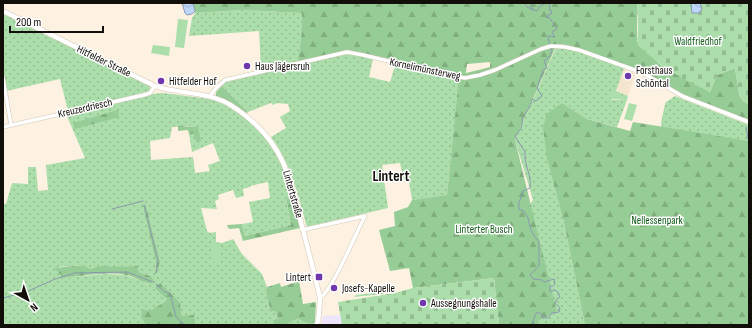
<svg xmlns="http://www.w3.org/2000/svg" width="752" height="328" font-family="'Sofia Sans Condensed',sans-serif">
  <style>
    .built { fill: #f4e5ce }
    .education { fill: #eee5fa }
    .grass { fill: url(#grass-dots); fill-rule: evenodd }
    .forest { fill: url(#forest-firs); fill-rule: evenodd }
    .cemetery { fill: url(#cemetery-stones) }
    .park { fill: url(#park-crowns) }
    .pitch { fill: #abdeaa }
    .water { fill: url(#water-waves); stroke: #8a99b1 }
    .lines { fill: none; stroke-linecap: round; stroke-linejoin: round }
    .stream { stroke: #8a99b1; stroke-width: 1 }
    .minor-casing { stroke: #d2c7b7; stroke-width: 4.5 }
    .major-casing { stroke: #d2c7b7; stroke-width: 5.5 }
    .minor { stroke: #fff; stroke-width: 3.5 }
    .major { stroke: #fff; stroke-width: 4.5 }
    .poi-dot { fill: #7037ad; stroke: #fff; stroke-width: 1.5 }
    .labels { text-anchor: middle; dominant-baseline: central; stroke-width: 3; stroke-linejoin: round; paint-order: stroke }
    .park-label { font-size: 11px; fill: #115c18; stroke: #fff }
    .street-label { font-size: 11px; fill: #120e09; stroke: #fff }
    .poi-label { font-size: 11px; fill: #120e09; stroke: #fff; text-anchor: start }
    .district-label { font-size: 15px; font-weight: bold; fill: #120e09; stroke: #fff }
  </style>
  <defs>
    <pattern id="grass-dots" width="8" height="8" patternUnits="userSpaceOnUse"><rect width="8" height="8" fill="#abdeaa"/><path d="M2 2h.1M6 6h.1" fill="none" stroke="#92bd91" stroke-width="1.8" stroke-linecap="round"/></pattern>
    <pattern id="forest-firs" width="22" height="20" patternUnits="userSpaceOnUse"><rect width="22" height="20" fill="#96cc95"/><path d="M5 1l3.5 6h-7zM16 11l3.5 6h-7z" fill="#80ae7f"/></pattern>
    <pattern id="cemetery-stones" width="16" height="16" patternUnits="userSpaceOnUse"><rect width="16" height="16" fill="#abdeaa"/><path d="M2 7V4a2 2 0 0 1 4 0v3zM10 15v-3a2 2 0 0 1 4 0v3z" fill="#92bd91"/></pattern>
    <pattern id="park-crowns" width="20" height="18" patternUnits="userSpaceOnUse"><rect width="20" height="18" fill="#abdeaa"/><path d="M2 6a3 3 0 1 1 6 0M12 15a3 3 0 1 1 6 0" fill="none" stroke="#92bd91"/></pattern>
    <pattern id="water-waves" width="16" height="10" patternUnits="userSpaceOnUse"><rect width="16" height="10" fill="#bdd5f9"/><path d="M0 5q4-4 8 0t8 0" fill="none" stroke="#a1b6d4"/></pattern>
  </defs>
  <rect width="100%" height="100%" fill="#fdf2e2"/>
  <path class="built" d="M624,68l12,5 -8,23 -12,-5z"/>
  <path class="education" d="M341,315l1,10h-21l2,-9z"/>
  <path class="grass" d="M242,10l60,3v16l-4,33 -37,7 -2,-38 -70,5 3,-18 3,-5z
    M3,13l142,71 5,2v5l-82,20 -8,-32 -54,12 -3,-22z
    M556,48l18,2 50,18 -8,23 -6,7 2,2h15l-10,27 -30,-8 -25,-16 1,115 22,107h-47v-4l19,-9 -30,-103 6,-9 -18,-60z
    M344,54l10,1 19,4 -4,18 21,5 5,-17 64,14 -12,116 -35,5 -3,-19h-5l-4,-18 -18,2 6,43 -81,19c-9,-31 -16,-64 -36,-90l15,-9 -6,-11 10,-6 -2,-7 -11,-1 -4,2 -2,-2 -23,9 -26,-26 4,-4 31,-8z
    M163,93l47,6 12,4 24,15 20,21 15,23 10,35 -5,1 5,27 -46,11 -3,-12 11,-2 -4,-20 21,-4 -2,-16 -18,4v1l-7,2 1,7 -8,2 -3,-8 -15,5 1,4 -4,2 2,8 -16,-1 6,23 3,2 6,-1v10l6,1 11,-4 9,15 20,20 5,13 -1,6 5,19 4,-1 3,7 -5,2 2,5h-79l-2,-9h-12l-2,-14 -19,-19 6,16c-7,8 -18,12 -26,19l5,7h-143v-122l3,1 6,-21 16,1v-17h8l2,24 10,-1 -2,-25 39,-7 -19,-44 85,-20zM188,126l6,1v7h-5l3,18 21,-9 7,18 -12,4 2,6 -15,2 -2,-16 -42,3 -1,-19 20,-3 2,-11zM146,205l14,56 -5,12 1,-11zM84,265l6,4 5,-1 43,-2 1,6 11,4 -2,8 -22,-9 -22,-1 -40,4 -6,-11z
    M675,96l74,29v16l-87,-13 -1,-5 4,-19 1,-2z
    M382,292l2,2 -30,3 2,-2z
    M298,319l11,5 6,-2 -1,3h-26l1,-3z"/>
  <path class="forest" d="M193,3h444v41l24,21 49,27 7,-17 18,-7 5,31 9,6v16l-57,-22 -50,-28 -67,-24 -9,-2 -9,-1 -42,96 42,172 -19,9v4h-39l-5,-47 -81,10 -4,-20 -19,3 -11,-41 16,-4 -1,-14 14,-5 4,-7 35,-5 12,-119 -105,-24h-11l-45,10 4,-33v-16l-60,-3 -47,3zM490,62v5l-24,6v-1l1,-8z
    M222,86l26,26 -1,1 -31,-17v-4z
    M562,103l25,16 43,12 3,-9 116,19v184h-164l-22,-107 -16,-60 -4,-31 4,-13z
    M118,110l1,7 -44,12 -2,-6z
    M178,126l20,1 3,14h-5l-2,-7h-5l-1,-4 -10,1z
    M291,197l9,31 -57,13 -4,-13 -10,1 -2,-4 15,-1 3,12 46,-11 -5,-27z
    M143,205h3l14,56 -3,12h-2l1,-11z
    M84,265l6,4 16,-4 4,2 28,-1 1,6 11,4 3,3 -1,4c-9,2 -17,-7 -26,-8 -17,-4 -45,1 -62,3l-10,-10z
    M299,281l4,23 13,-2 -1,20 -6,2 -11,-5 -9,3 -1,3h-13l-2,-5 5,-2 -3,-7 -4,1 -5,-19 1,-6 13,-4 1,4z
    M161,283l19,19 2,14 12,-1 2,10h-19l-3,-1 -4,1h-24l-5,-7 1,-9 8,2 13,-8 4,-4 -11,-10v-3z"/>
  <path class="cemetery" d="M637,3h112v102l-9,-6 -5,-31 -18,7 -7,17c-28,-13 -51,-26 -73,-48l1,-15z
    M494,278l5,47h-157l-4,-23 57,-9 18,-5z"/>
  <path class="park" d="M616,91l12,5 -1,4 -18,-1z"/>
  <path class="pitch" d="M178,19l10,1 -4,28 -9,-1z
    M153,45l17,2 -1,9 -18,-3z
    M629,103l8,2 -5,16 -8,-2z
    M212,243h9v19h-10z"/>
  <path class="water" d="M182,3h11l2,8 -3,3 -5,1 -2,-2z
    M691,3h9l2,6 -3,4h-7z"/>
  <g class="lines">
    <path class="stream" d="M524,3l3,4 10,4 3,-5 7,-3
      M531,3v3l1,4
      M746,127l3,17
      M144,205l14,56 -2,12
      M112,209l31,-8
      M156,284l9,8 3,1
      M169,293h1l6,24 9,8
      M3,298l23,-6 29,-13 20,-6 52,-1 26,10
      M532,325l3,-10 2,-3 5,2v4h6l4,-5 7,-1 1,-4 -5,-5 2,-4 3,-2 -2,-5 -4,-2 -3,2 -1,-1v-5h3l2,-2 -1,-5 -10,3 -2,-2 -9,-1 -3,-4 9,-9v-24c-7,-8 -9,-14 -11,-24 -1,-3 -4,-5 -5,-8h-3c-4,-6 2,-12 3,-19l7,-3c2,-13 -6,-22 -5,-36l-10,-16c5,-6 8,-9 7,-17 4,-7 9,-12 10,-20l4,2 6,-5 -5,-8 6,-18 4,-2 -3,-7 5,-4 3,-6 -4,-13 1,-2 6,1 -3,-5 5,-3 -8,-12 -3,1 2,-3 3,-1 1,-3h-2l-1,-8"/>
    <g class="minor-casing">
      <path id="minor" d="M3,78l8,47
        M210,96l6,-8 9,-8 122,-28 16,3 89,21 13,2 15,-3 15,-5 46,-21 10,-3 14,1 14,3 64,23 39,23 67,26
        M3,127l141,-32 6,-2 5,-7
        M302,230l63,-14
        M320,298c13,-9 36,-65 45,-82"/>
    </g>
    <g class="major-casing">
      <path id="major" d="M3,11l152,75c22,8 46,5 68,15 11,5 21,13 30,21 35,31 38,65 50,108 6,23 12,45 17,68l-1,16 -2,11"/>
    </g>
    <use href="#minor" class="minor"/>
    <use href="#major" class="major"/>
  </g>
  <g class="poi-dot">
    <circle cx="247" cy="66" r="4"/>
    <circle cx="628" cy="76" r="4"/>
    <circle cx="161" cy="81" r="4"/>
    <rect x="315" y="273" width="8" height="8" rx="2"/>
    <circle cx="334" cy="288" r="4"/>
    <circle cx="423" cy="303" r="4"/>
  </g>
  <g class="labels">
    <g class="park-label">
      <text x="698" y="41">Waldfriedhof</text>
      <text x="657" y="220">Nellessenpark</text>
      <text x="484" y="229">Linterter Busch</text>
    </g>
    <g class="street-label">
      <text transform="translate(104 61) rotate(26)">Hitfelder Straße</text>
      <text transform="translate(425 69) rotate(12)">Kornelimünsterweg</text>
      <text transform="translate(85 108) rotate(-13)">Kreuzerdriesch</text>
      <text transform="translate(293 194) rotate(74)">Lintertstraße</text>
    </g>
    <g class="poi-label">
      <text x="255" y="66">Haus Jägersruh</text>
      <text x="636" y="70">Forsthaus<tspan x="636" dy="13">Schöntal</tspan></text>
      <text x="169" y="81">Hitfelder Hof</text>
      <text x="311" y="277" text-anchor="end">Lintert</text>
      <text x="342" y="288">Josefs-Kapelle</text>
      <text x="431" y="303">Aussegnungshalle</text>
    </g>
    <g class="district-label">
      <text x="391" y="176">Lintert</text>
    </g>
  </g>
  <rect width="752" height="328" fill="none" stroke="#120e09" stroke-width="8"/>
  <g transform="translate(28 300) rotate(140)" stroke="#ffffff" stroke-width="3" paint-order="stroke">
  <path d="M0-3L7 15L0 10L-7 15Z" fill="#120e09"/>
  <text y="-6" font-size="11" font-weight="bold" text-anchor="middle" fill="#120e09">N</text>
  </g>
  <path d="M10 26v6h93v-6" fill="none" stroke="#120e09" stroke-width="2"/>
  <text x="16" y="26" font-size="12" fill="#120e09" stroke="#ffffff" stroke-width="3" paint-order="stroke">200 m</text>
</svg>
